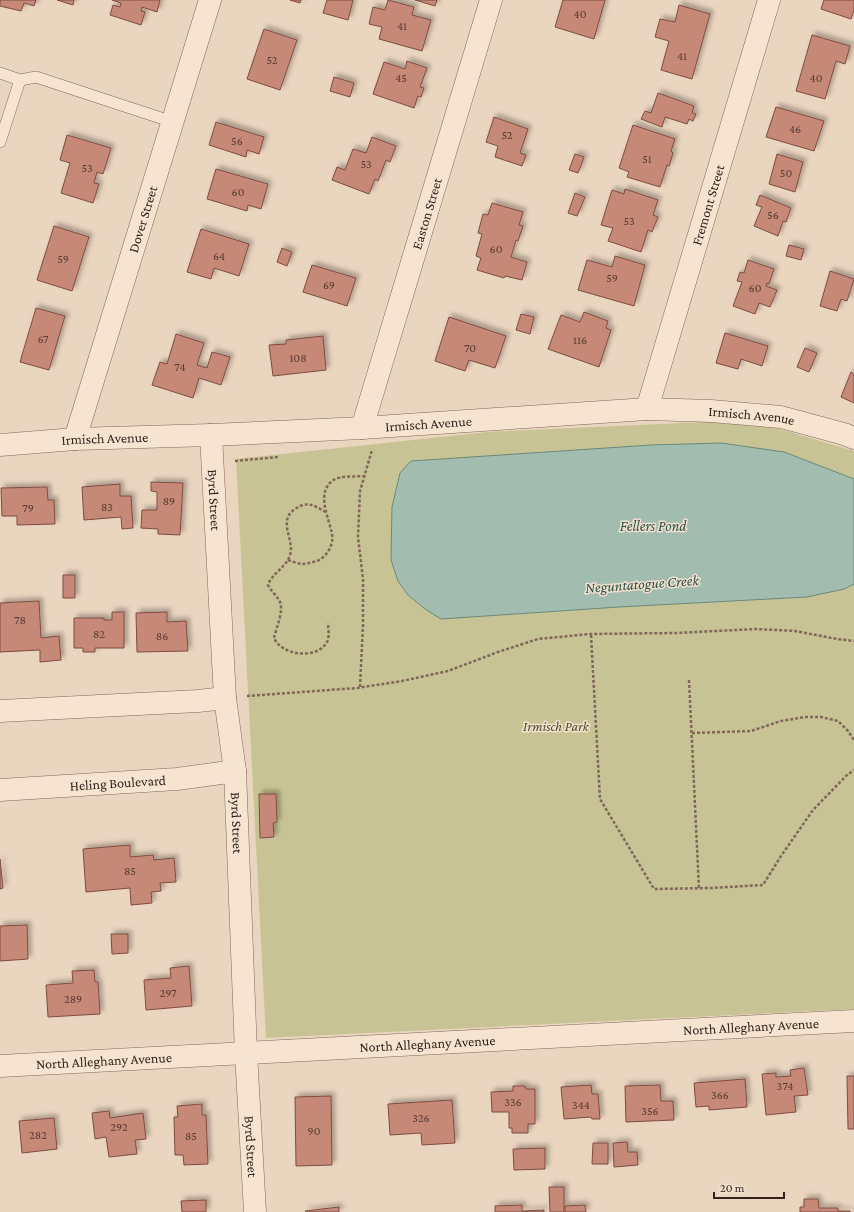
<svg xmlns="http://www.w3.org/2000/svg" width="854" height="1212" font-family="'Crimson Pro',serif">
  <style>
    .green { fill: #c7c394 }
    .water { fill: #a2bdaf; stroke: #6a897b }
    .building { fill: #c68877; stroke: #7f4c40; filter: url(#shadow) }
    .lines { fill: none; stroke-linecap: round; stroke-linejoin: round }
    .service-casing { stroke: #826659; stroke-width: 12 }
    .minor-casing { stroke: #826659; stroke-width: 23 }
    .path { stroke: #826659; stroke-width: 2.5; stroke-dasharray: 3 2; stroke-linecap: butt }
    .service { stroke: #f6e4d1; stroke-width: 11 }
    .minor { stroke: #f6e4d1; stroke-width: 22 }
    .labels { text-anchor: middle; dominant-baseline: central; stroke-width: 3; stroke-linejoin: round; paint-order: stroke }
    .number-label { font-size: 12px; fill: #573c33 }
    .street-label { font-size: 14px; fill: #32221c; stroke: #f2e0ce }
    .park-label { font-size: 14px; font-style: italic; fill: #4c4d24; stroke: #f2e0ce }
    .water-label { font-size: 15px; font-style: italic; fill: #2c5147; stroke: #f2e0ce }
  </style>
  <defs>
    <filter id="shadow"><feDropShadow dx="3.5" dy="-3.5" stdDeviation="2" flood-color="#0004"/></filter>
  </defs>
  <rect width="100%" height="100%" fill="#ead5bf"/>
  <path class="green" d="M749,420l105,31v558l-588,29 -30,-579 252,-27z"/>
  <path class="water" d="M721,443l63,9 70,27v105l-10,5 -37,8 -188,10 -178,12 -16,-10 -17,-14 -10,-14 -7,-21 1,-53 8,-34 11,-12 240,-16z"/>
  <path class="building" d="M0,0h36l-2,6 -10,-3 -3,8 -21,-5z
    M57,0h17l-1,5z
    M112,0h48l-3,12 -15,-5 -1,4 4,1 -4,13 -31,-10 3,-10 7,2 1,-4z
    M290,0h11l-1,3z
    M327,0h26l-5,20 -25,-7z
    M388,0l26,7 -2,8 19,5 -9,31 -43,-12 3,-12 -13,-3 4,-17 12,3z
    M415,0h22l-2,6z
    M563,0h42l-11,39 -39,-12z
    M824,0h30v10l-3,9 -30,-10z
    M679,5l31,9 -18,65 -31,-9 8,-29 -14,-4 5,-18 15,3z
    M264,29l33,11 -17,50 -33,-11z
    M812,35l38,11 -5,18 -9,-3 -11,38 -29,-8z
    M407,61l20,7 -7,19 4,1 -3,9 -3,-1 -4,12 -41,-14 11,-32 21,7z
    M334,77l20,6 -4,14 -20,-6z
    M658,93l36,13 -2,7 4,1 -3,7 -4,-2 -2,5 -22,-7 -3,10 -21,-8 4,-8 6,2z
    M776,107l48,14 -10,30 -48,-14z
    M494,117l34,12 -8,24 6,2 -4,11 -27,-9 3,-11 -12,-4z
    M216,122l48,15 -5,17 -12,-4 -1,7 -37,-12z
    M633,125l42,14 -4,12 2,2 -4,13 -2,-1 -7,22 -33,-10 2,-5 -10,-4z
    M67,135l44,13 -8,26 -6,-2 -3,11 5,1 -6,19 -32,-10 9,-30 -10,-3z
    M372,137l24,9 -6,16 -4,-2 -8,21 -3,-2 -6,15 -37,-14 5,-13 8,3 8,-21 13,4z
    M575,154l9,3 -6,16 -9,-3z
    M777,154l26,8 -8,30 -26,-8z
    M216,169l52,15 -7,25 -13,-4 -1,6 -40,-12z
    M625,189l33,11 -5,15 5,2 -6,15 -4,-2 -7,22 -33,-11 5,-13 -12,-3 11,-35 12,4z
    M575,193l10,4 -8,19 -9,-3z
    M760,195l31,13 -5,14 -3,-1 -5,15 -24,-10 8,-19 -6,-2z
    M492,203l31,9 -4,13 4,1 -5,15 -2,-1 -5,17 16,5 -5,18 -17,-4 -1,2 -27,-8 4,-12 -5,-2 6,-22 -4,-1 5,-19 5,1z
    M54,226l35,11 -17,54 -35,-11z
    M201,229l48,15 -10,32 -25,-8 -3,11 -24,-7z
    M789,245l15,4 -3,11 -15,-4z
    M282,248l10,4 -5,14 -10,-4z
    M615,256l30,9 -11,41 -56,-16 9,-30 25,7z
    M748,260l26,9 -5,15 -2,-1 -1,3 11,4 -7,17 -11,-4 -4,11 -22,-8 9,-24 -5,-1 3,-9 4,1z
    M312,265l44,13 -9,28 -44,-14z
    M830,271l24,8 -7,22 -6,-2 -4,12 -17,-5z
    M36,308l29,8 -16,54 -29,-8z
    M584,312l24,9 -2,7 5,2 -12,37 -51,-18 13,-34 19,7z
    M521,314l13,3 -4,17 -14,-4z
    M449,317l57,19 -11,32 -26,-8 -4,11 -30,-10z
    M725,333l43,13 -6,20 -21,-7 -3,10 -22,-6z
    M176,334l28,9 -7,22 10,3 5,-16 18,5 -9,28 -22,-7 -6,20 -41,-13 8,-23 7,2z
    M323,336l3,34 -53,6 -4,-31 17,-1v-4z
    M805,348l12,5 -8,19 -12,-5z
    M851,372l3,2v29l-13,-6z
    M151,482l32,1 -3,52 -22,-1v-5l-17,-1 1,-18h15v-18l-6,-1z
    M120,484v12h11l2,32 -11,1 -1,-12 -37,3 -2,-33z
    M47,487l1,13h6l1,24 -38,1v-9h-15l-1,-28z
    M63,575h12v23h-12z
    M39,601l2,37 18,-2 2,24 -21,2v-12l-40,2v-49z
    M112,612h12v36h-29v4h-12v-4h-9v-30h30v2h8z
    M167,612v10l19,-1 2,30 -51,1 -1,-39z
    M259,794h17l1,28 -4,1 1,14 -14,1z
    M130,845v12l23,-2 1,5 20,-2 2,24 -16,1 1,8 -10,1 1,11 -21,2 -1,-17 -44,4 -3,-43z
    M0,859l3,29 -3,1z
    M27,925l1,34 -28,2v-35z
    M111,934h17v19l-16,1z
    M189,966l3,40 -46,4 -2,-30 27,-2 -1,-10z
    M94,970l1,12h3l2,32 -52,3 -2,-32 27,-2 -1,-12z
    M804,1068l4,27 -14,1 2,16 -30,3 -4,-41 14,-1v4l15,-1 -1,-6z
    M847,1076h7v53h-6z
    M745,1079l2,28 -38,3v-4l-13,1 -2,-24z
    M591,1085l1,9h6l2,25h-8l-1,-2 -27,2 -3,-32z
    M660,1085l1,16h12l1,19 -48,2 -1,-36z
    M513,1086h12l1,3h9v35h-7v9h-16v-5h-3v-16h-17l-1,-20 22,-1z
    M331,1096l1,69 -36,1 -1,-69z
    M452,1100l3,43 -33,2 -1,-12 -31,2 -2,-31z
    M202,1104v11h4l2,49 -24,1 -1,-10h-8l-1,-38h4l-1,-11z
    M109,1111l1,7 33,-5 3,26 -11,1 2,14 -28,3 -3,-20 -11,2 -3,-26z
    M54,1118l3,31 -35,4 -3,-32z
    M627,1142l1,10h9l1,13 -24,2 -1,-24z
    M593,1143h15v21h-16z
    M545,1148v21l-31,1 -1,-21z
    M549,1187h15v25h-14z
    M804,1199h14l1,9h19v3h12v1h-50v-5h4z
    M206,1200v12h-24l-1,-11z
    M522,1205v6l22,-1v2h-49v-6z
    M585,1205l1,7h-21v-6z
    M339,1207v5h-33l-1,-1z"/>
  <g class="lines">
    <g class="service-casing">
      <path id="service" d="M0,73l20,7 -20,62
        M20,80l16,-3 137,45"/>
    </g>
    <g class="minor-casing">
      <g id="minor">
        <path id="s1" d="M647,409l122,-409"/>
        <path id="s2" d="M362,428l129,-428"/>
        <path id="s3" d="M211,435l14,263 10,73 11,282 9,159"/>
        <path id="s4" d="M75,439l135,-439"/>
        <path id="s5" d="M0,445l75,-6 136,-4 151,-7 285,-19 64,2 70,6 63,17 10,4"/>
        <path d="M0,711l198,-10 27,-3"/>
        <path id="s6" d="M0,790l177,-11 58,-8"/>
        <path id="s7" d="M0,1066l854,-45"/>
      </g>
    </g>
    <path class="path" d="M235,461l43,-4
      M326,512c-12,-6 -18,-12 -31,-3 -18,12 0,31 -5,46 -4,13 -18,18 -22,30 3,6 8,10 11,15 6,9 -3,28 -5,38 1,2 3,5 5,7 12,11 39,13 48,-3 3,-6 1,-13 1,-19
      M288,560c14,5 14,5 29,1 10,-4 17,-17 15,-27 -3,-16 -16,-40 0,-53 8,-6 23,-4 33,-5
      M591,635l9,164 54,90 57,-1 52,-3 18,-29 32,-46 34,-35 7,-5
      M689,680l10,209
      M360,687l3,-62v-46l-5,-42 2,-46 12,-41
      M247,696l110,-8 45,-7 46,-10 50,-19 40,-13 52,-5 85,-1 81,-4 39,2 42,8 17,2
      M692,733l59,-2 30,-10 24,-4h16l17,4 10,10 6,9"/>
    <use href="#service" class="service"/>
    <use href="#minor" class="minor"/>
  </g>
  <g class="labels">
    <g class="number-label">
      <text x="580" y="14">40</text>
      <text x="402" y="26">41</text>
      <text x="682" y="56">41</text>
      <text x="272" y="60">52</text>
      <text x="401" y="78">45</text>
      <text x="816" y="78">40</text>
      <text x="795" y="129">46</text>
      <text x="507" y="135">52</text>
      <text x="237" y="141">56</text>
      <text x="647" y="159">51</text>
      <text x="366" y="164">53</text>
      <text x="87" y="168">53</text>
      <text x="786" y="173">50</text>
      <text x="238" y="192">60</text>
      <text x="773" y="215">56</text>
      <text x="629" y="221">53</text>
      <text x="496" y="249">60</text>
      <text x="219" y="256">64</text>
      <text x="63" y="259">59</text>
      <text x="612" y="278">59</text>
      <text x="329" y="285">69</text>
      <text x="755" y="288">60</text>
      <text x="43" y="339">67</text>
      <text x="580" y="340">116</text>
      <text x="470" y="348">70</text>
      <text x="298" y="358">108</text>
      <text x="180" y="367">74</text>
      <text x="169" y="501">89</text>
      <text x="107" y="507">83</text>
      <text x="28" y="508">79</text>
      <text x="20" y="620">78</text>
      <text x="99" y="634">82</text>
      <text x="162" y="636">86</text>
      <text x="130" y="871">85</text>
      <text x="168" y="993">297</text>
      <text x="73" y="999">289</text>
      <text x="785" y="1086">374</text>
      <text x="720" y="1095">366</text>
      <text x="513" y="1102">336</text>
      <text x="581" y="1105">344</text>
      <text x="650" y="1111">356</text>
      <text x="421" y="1118">326</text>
      <text x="119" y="1127">292</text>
      <text x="314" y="1131">90</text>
      <text x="38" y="1135">282</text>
      <text x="191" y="1136">85</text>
    </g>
    <g class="street-label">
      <text stroke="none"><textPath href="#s1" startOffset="213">Fremont Street</textPath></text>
      <text stroke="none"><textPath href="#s2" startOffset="224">Easton Street</textPath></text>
      <text stroke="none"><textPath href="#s4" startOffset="230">Dover Street</textPath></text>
      <text stroke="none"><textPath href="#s5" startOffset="753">Irmisch Avenue</textPath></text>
      <text stroke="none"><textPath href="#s5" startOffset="429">Irmisch Avenue</textPath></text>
      <text stroke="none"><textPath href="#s5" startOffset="105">Irmisch Avenue</textPath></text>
      <text stroke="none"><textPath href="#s3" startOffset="65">Byrd Street</textPath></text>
      <text stroke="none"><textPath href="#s6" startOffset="118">Heling Boulevard</textPath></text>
      <text stroke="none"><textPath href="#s3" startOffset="389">Byrd Street</textPath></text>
      <text stroke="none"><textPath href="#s7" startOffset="752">North Alleghany Avenue</textPath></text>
      <text stroke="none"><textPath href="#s7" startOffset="428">North Alleghany Avenue</textPath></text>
      <text stroke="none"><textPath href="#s7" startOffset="104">North Alleghany Avenue</textPath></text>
      <text stroke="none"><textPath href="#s3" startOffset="713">Byrd Street</textPath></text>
    </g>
    <g class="park-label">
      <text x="556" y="726">Irmisch Park</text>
    </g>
    <g class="water-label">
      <text x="653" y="526">Fellers Pond</text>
      <text transform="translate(642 584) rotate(-4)">Neguntatogue Creek</text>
    </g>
  </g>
  <path d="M714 1192v6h70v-6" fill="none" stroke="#32221c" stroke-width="2"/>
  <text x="720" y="1192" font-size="12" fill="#32221c" stroke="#f2e0ce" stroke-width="3" paint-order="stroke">20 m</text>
</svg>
